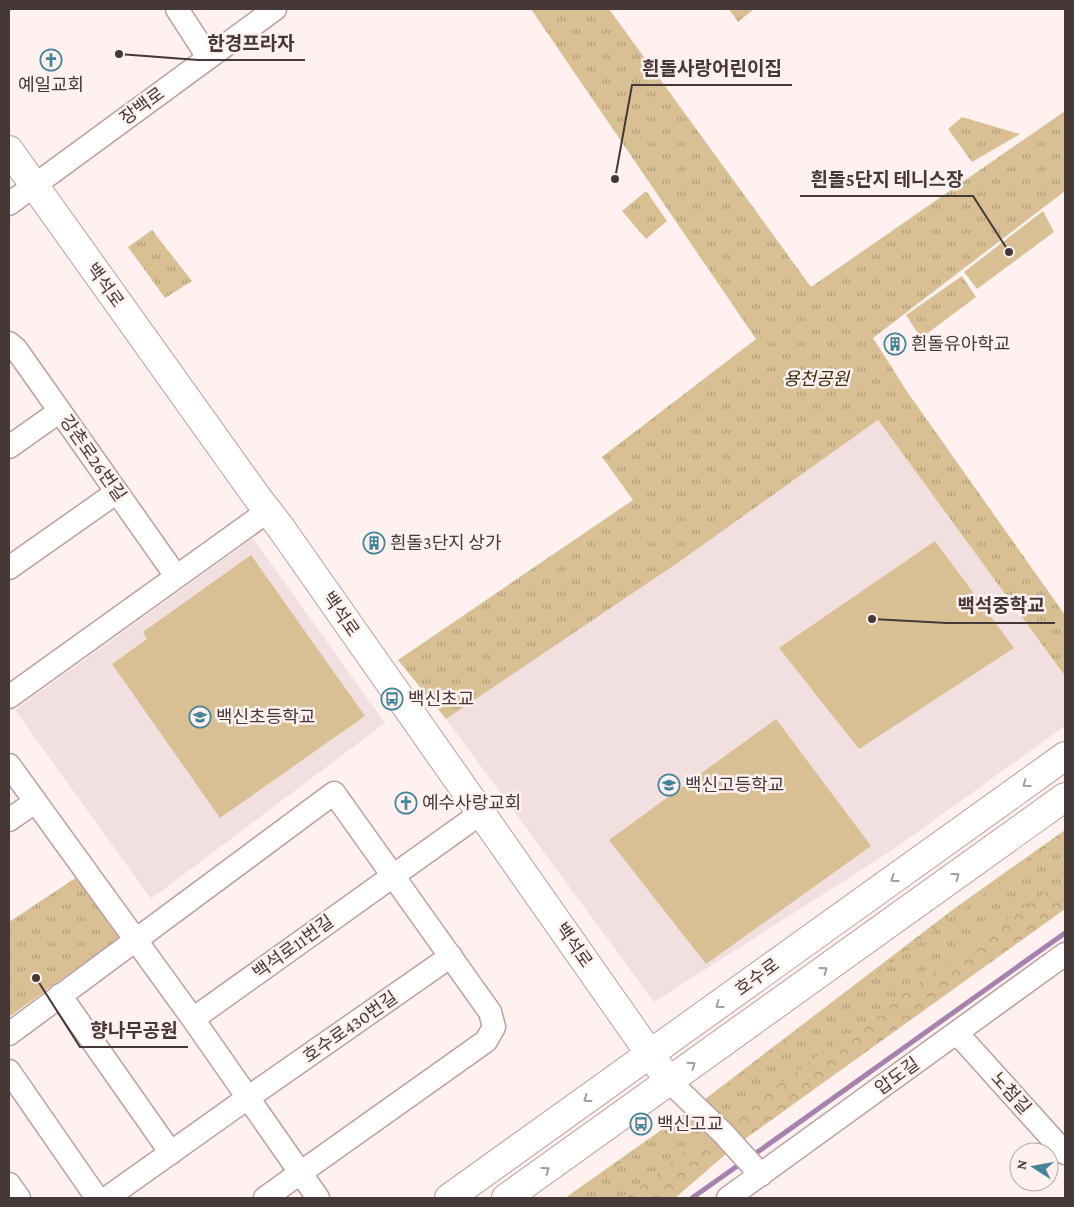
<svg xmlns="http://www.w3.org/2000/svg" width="1074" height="1207" font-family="'Crimson Pro','Noto Sans KR',serif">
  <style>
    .built { fill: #f2e0e0 }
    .green { fill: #d8c094 }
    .forest { fill: url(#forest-crowns) }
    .park { fill: url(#park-tufts) }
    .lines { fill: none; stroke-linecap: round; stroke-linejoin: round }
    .stream { stroke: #a583ad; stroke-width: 5 }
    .minor-casing { stroke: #be9e9e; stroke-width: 25 }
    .major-casing { stroke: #be9e9e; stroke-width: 30 }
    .minor { stroke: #fff; stroke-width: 22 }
    .major { stroke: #fff; stroke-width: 28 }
    .oneway { stroke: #a29c9b }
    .labels { text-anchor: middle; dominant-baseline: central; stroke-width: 5; stroke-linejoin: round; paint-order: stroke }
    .poi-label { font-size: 18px; fill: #453837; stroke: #fff1f0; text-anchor: start }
    .street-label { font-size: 18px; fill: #453837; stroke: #fff1f0 }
    .park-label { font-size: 18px; font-style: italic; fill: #3b2c0d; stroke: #fff1f0 }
    .leader { fill: none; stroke: #453837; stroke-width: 2 }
    .callout-dot { fill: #453837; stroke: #fff1f0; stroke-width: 2 }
    .callout-label { font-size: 19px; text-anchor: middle; font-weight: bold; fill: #453837; stroke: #fff1f0; stroke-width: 5; stroke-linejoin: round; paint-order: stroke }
  </style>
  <defs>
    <pattern id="forest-crowns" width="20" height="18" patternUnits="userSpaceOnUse" patternTransform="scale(1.25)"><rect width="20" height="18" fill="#d8c094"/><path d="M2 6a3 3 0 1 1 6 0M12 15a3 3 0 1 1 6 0" fill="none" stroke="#b19d7a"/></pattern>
    <pattern id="park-tufts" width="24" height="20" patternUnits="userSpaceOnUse" patternTransform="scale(1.25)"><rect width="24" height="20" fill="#d8c094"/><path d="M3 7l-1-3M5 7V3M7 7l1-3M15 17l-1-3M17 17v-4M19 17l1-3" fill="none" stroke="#b19d7a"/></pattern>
  </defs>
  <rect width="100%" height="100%" fill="#fff1f0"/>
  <path class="built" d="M878,420l187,256v50l-174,125 -237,151 -208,-283 233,-157z
    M253,538l132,185 -234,176 -136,-189z"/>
  <path class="green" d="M1043,211l11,21 -77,57 -13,-17z
    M935,541l79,107 -155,101 -80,-101z
    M251,555l114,161 -145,102 -108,-154 35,-25 -4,-7z
    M776,719l95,127 -165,118 -97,-124z"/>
  <path class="forest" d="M1065,830v79l-327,235 -38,-41 255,-195z
    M694,1107l39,41 -58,50h-110z"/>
  <path class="park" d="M531,9h78l202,278 254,-176v80l-192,147 35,55 157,222v61l-187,-256 -199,142 -233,157 -48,-59 235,-160 -31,-43 154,-118z
    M729,9h25l-16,13z
    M962,117l58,17 -48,28 -24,-33z
    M646,191l21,30 -21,18 -24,-28z
    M152,230l40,51 -27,17 -37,-51z
    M962,276l14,21 -55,41 -15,-23z
    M1065,835v43l-340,245 -20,-20 255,-192z
    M77,877l40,54 2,7 -110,79v-95z
    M695,1111l18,20 -87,67h-56z"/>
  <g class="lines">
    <path class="stream" d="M752,1156l313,-223
      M692,1198l51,-36"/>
    <g class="minor-casing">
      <path id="minor" d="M177,9l31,48
        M9,204l266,-195
        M9,343l7,6 160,227
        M9,447l51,-36
        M9,568l108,-76
        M9,697l259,-186
        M9,765l184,254 125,179
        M9,820l26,-18
        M60,995l111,158
        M193,1019l288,-206
        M957,1033l108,120
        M9,1034l325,-241 156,219 4,15 -8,14 -221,157
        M9,1071l88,127
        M669,1081l54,52 38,42
        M9,1184l10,14
        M107,1198l142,-101 202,-141
        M728,1198l337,-244"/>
    </g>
    <g class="major-casing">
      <path id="major" d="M9,150l248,347 24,31 388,553
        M449,1198l616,-442
        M506,1198l559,-401"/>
    </g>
    <use href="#minor" class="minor"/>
    <use href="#major" class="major"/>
  </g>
  <defs><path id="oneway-chevron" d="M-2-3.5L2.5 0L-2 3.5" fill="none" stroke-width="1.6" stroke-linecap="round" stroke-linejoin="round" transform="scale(1.25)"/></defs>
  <g class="oneway">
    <use href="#oneway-chevron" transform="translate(1026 784) rotate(144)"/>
    <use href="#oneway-chevron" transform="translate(956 876) rotate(-36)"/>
    <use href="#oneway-chevron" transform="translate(894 879) rotate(144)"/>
    <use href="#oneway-chevron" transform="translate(824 970) rotate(-36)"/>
    <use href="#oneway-chevron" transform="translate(719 1005) rotate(144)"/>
    <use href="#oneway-chevron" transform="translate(692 1065) rotate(-35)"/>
    <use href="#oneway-chevron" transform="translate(587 1099) rotate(144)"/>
    <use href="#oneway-chevron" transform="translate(546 1170) rotate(-36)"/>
  </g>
  <defs>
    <g id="church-ring" transform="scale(1.125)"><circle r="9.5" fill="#fff1f0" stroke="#468599" stroke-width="1.5"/><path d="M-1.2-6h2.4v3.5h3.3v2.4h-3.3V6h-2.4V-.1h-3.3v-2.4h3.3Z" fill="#468599"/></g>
    <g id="building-ring" transform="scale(1.125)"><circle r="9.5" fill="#fff1f0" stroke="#468599" stroke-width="1.5"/><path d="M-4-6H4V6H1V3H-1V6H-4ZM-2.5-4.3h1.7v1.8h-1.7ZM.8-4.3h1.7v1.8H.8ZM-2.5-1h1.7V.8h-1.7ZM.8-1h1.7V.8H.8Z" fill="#468599"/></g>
    <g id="bus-ring" transform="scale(1.125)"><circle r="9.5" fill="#fff1f0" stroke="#468599" stroke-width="1.5"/><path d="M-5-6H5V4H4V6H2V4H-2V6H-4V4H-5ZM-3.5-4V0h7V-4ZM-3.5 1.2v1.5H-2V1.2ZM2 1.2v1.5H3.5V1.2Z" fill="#468599"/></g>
    <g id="school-ring" transform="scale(1.125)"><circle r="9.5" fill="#fff1f0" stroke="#468599" stroke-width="1.5"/><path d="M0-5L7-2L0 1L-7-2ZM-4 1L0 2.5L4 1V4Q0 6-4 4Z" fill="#468599"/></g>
  </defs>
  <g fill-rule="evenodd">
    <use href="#church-ring" x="51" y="60"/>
    <use href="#building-ring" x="895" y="344"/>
    <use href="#building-ring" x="374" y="543"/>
    <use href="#bus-ring" x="392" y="699"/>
    <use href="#school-ring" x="200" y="717"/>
    <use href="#school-ring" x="669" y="785"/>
    <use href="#church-ring" x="406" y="803"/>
    <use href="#bus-ring" x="641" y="1124"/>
  </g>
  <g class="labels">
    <g class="poi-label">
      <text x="51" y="85" text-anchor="middle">예일교회</text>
      <text x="911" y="344">흰돌유아학교</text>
      <text x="390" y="543">흰돌3단지 상가</text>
      <text x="408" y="699">백신초교</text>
      <text x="216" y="717">백신초등학교</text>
      <text x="685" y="785">백신고등학교</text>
      <text x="422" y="803">예수사랑교회</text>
      <text x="657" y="1124">백신고교</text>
    </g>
    <g class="street-label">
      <text transform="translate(142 106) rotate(-36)">장백로</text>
      <text transform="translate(105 285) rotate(54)">백석로</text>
      <text transform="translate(93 458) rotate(55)">강촌로26번길</text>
      <text transform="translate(341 614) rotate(55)">백석로</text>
      <text transform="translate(574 945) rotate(55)">백석로</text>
      <text transform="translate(293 947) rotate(-36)">백석로11번길</text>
      <text transform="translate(757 977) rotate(-36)">호수로</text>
      <text transform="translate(350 1027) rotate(-35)">호수로430번길</text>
      <text transform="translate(897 1076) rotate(-36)">압도길</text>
      <text transform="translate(1011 1093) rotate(48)">노첨길</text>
    </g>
    <g class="park-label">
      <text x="816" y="379">용천공원</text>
    </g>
  </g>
  <path class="leader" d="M119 54L198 60H305M615 179L632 85H792M1009 252L973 196H800M872 619L947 623H1055M36 978L80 1047H188"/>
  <g class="callout-dot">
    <circle cx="119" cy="54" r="5"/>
    <circle cx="615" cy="179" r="5"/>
    <circle cx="1009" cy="252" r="5"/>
    <circle cx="872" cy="619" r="5"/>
    <circle cx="36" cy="978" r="5"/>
  </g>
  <g class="callout-label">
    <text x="251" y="50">한경프라자</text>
    <text x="712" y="75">흰돌사랑어린이집</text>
    <text x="887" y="186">흰돌5단지 테니스장</text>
    <text x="1001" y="612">백석중학교</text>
    <text x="134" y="1037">향나무공원</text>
  </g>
  <rect width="1074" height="1207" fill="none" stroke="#453837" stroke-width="20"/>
  <g transform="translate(1034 1167) rotate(281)"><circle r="24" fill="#fff1f0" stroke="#b5a7a6"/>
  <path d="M0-4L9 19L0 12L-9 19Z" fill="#468599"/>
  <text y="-8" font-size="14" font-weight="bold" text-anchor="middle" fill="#453837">N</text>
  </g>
</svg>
